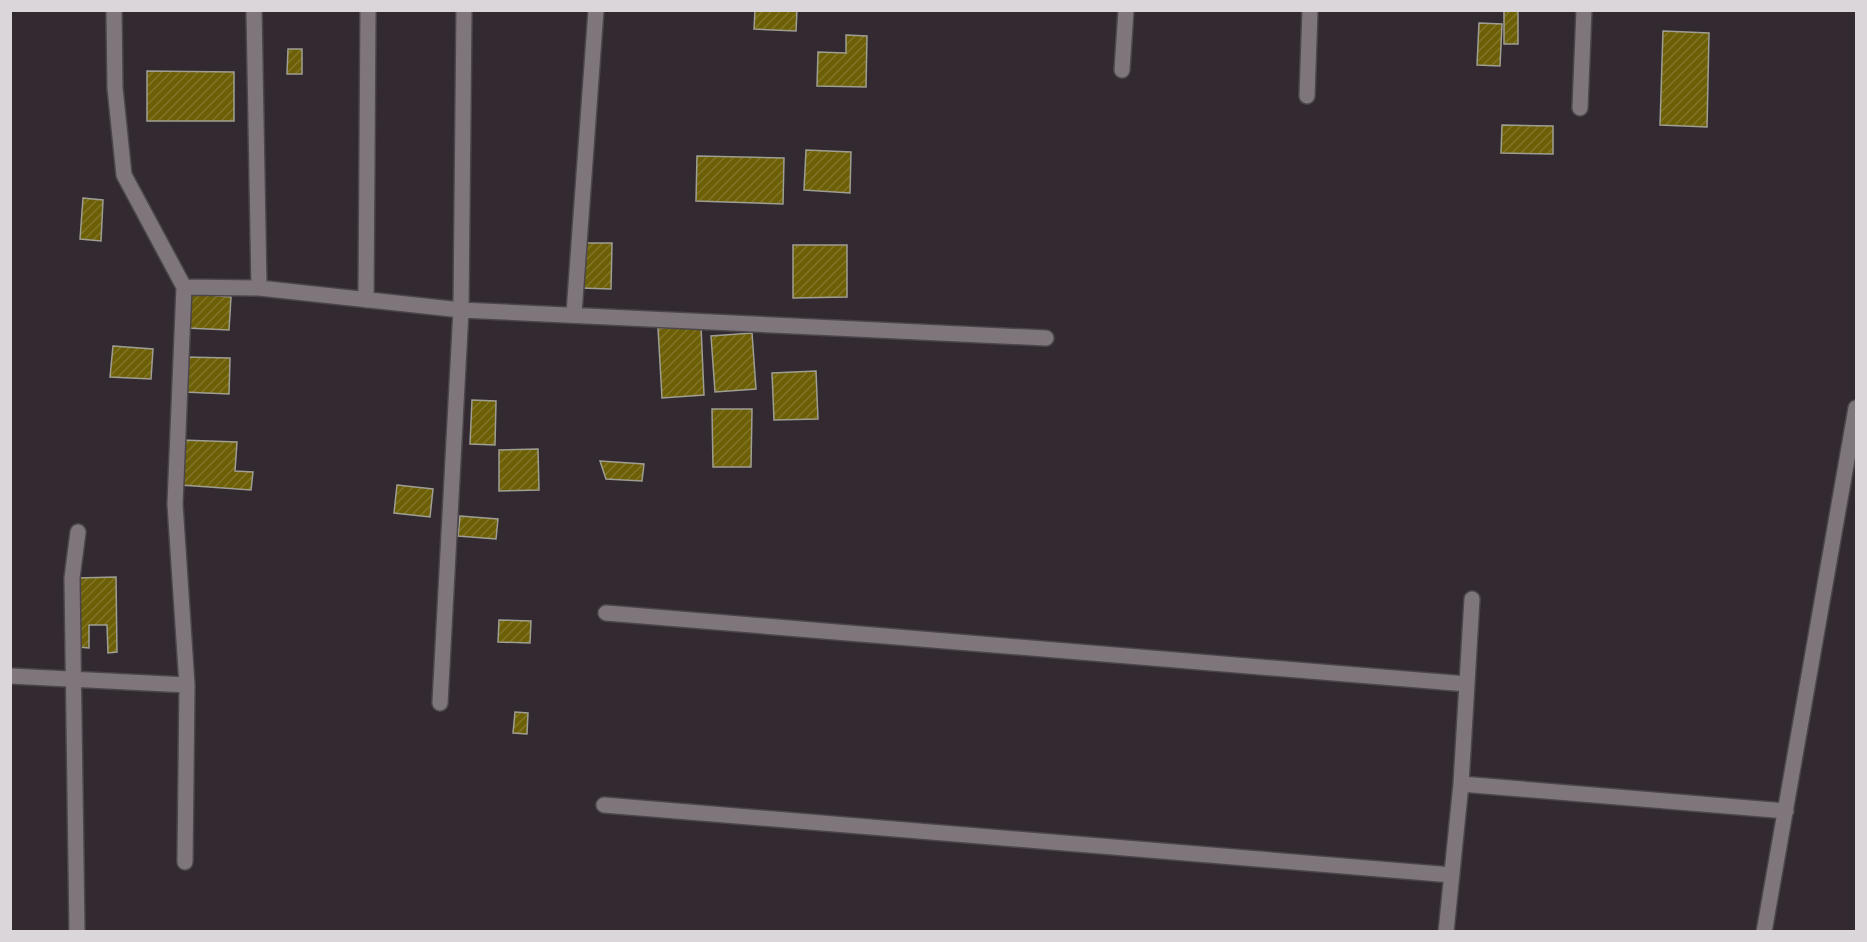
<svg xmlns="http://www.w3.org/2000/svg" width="1867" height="942" font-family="'Space Grotesk',sans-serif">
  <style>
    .building { fill: url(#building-hatch); stroke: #9f9e93; stroke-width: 1.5 }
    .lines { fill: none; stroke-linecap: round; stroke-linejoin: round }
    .minor-casing { stroke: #4c464a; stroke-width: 18 }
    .minor { stroke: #7f767c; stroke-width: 15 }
  </style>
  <defs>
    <pattern id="building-hatch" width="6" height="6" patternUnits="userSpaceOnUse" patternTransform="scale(1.5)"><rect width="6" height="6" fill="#6d5f05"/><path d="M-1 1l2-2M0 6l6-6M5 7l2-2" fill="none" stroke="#817529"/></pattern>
  </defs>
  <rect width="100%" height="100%" fill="#322a30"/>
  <path class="building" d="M755,10h42l-1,21 -42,-2z
    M1504,10h14v34h-14z
    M1479,23l23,1 -2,42 -23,-1z
    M1663,31l46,2 -2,94 -47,-2z
    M846,35l21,1 -1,51 -49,-1 1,-34 28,1z
    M288,49h14v25h-15z
    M147,71l87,1v49h-87z
    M1502,125l51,1v28l-52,-1z
    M806,150l45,2 -1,41 -46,-3z
    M697,156l87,2 -1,46 -87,-3z
    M83,198l20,2 -2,41 -21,-2z
    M581,243h31l-1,46 -30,-1z
    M793,245h54v52l-54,1z
    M189,293l42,4 -2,33 -42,-2z
    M701,326l3,69 -42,3 -4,-70z
    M752,333l4,56 -41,3 -4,-56z
    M113,346l40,3 -2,30 -41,-2z
    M185,357l45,1 -1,36 -45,-2z
    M816,371l2,48 -44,1 -2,-47z
    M472,400l24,1 -1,44 -25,-1z
    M712,409h40l-1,58h-38z
    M181,440l56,2 -2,29 18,1 -2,18 -70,-5z
    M538,449l1,41 -40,1v-41z
    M600,461l44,3 -2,17 -36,-2z
    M397,485l36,4 -3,28 -36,-4z
    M460,516l38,3 -2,20 -38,-3z
    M116,577l1,75 -9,1 -1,-28h-18v23l-11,-1 -1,-69z
    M499,620l32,1 -1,22 -32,-1z
    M515,712l13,1 -1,21 -14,-1z"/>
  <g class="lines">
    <g class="minor-casing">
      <path id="minor" d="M114,10l1,78 9,87 60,112 -9,217 12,181 -2,177
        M254,10l5,278
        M1122,70l4,-60
        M1307,96l3,-86
        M1580,108l4,-98
        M184,287l75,1 202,22 585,28
        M366,300l2,-290
        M574,313l22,-303
        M606,613l861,71
        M10,676l177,9
        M440,703l21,-393 3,-300
        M1461,784l325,27
        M604,805l848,70
        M77,932l-5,-354 6,-46
        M1446,932l15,-148 11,-185
        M1764,932l92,-524"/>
    </g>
    <use href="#minor" class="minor"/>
  </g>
  <rect width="1867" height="942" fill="none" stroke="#dbd6da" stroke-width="24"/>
</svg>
